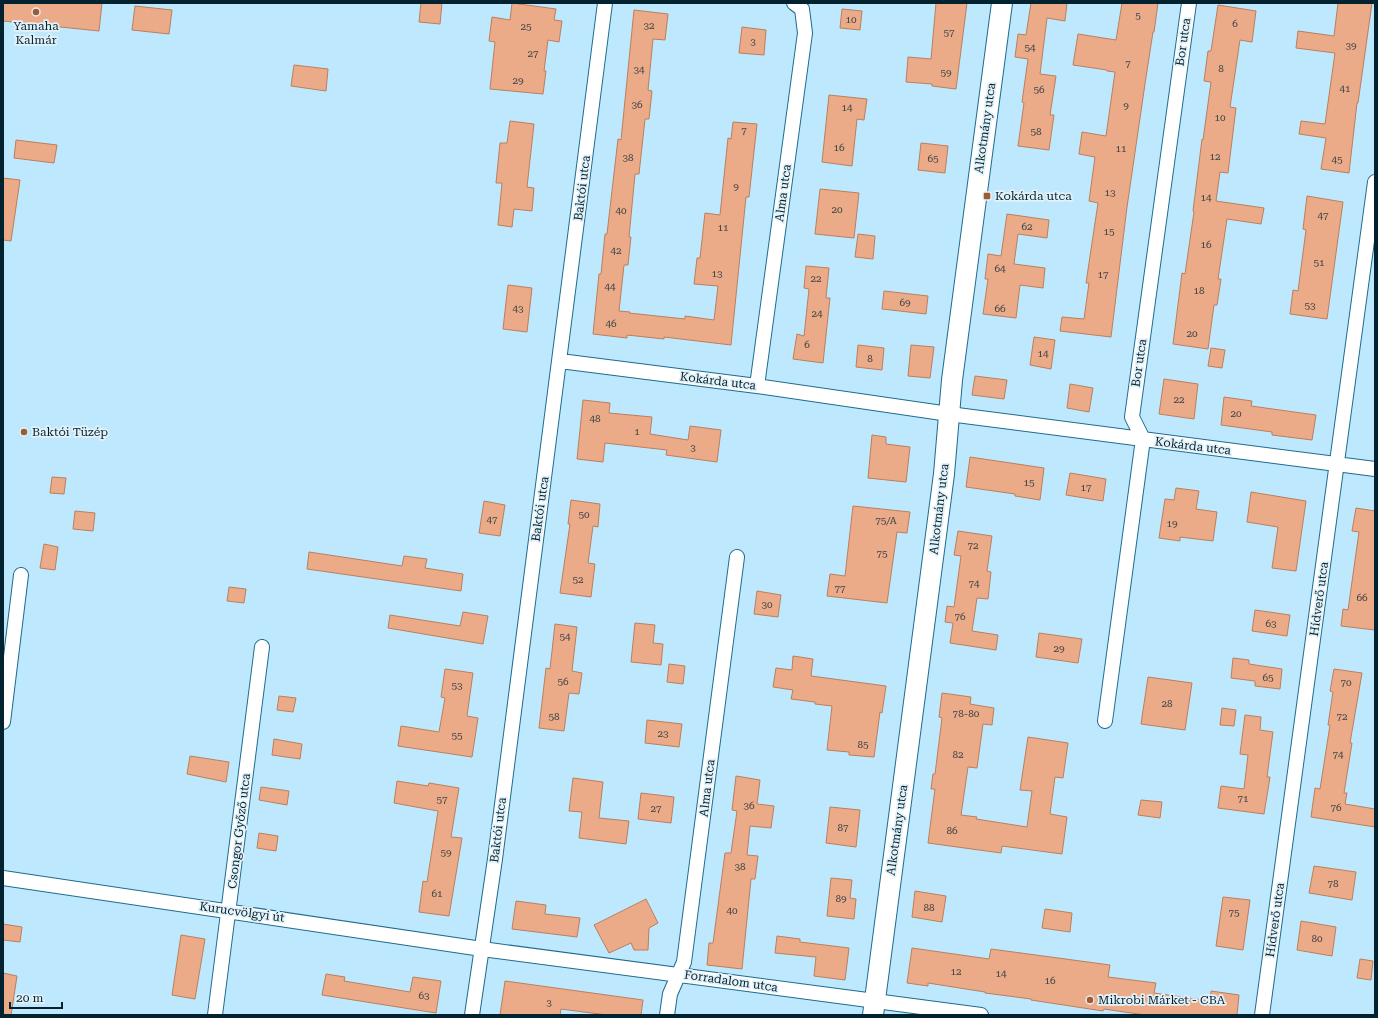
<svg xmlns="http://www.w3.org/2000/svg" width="1378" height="1018" font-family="'Roboto Serif',serif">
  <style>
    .building { fill: #ebab88; stroke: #bb7f5c }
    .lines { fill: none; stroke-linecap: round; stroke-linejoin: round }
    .street-casing { stroke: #1e6c8c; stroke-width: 16 }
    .secondary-casing { stroke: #1e6c8c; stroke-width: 22 }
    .street { stroke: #fff; stroke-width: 14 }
    .secondary { stroke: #fff; stroke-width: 20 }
    .poi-dot { fill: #a05b30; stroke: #e3f1f8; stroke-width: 1.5 }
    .labels { text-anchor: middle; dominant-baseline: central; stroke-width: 3.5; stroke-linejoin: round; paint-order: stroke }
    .number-label { font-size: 10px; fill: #3d4446 }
    .poi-label { font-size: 12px; fill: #032230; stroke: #e3f1f8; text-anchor: start }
    .street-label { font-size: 12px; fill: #032230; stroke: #e3f1f8 }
  </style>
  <rect width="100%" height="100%" fill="#bee8fe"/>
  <path class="building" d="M3,3h99l-3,28 -96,-10z
    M421,3h21l-2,21 -21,-2z
    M512,3l44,6 -2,11 8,1 -3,21 -11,-2 -4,31h2l-3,23 -53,-5 5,-47 -6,-1 3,-24 18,3z
    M936,3h31l-11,86 -24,-3v-2l-26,-2 2,-25 23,2z
    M1031,3h36l-2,18 -18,-3 -7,56 16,2 -6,39h4l-5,35 -31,-4 6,-43 -2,-1 6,-43 -13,-2 3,-23 8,1z
    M1122,3h36l-4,29h-1l-7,45 -19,130 -16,130 -51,-6 2,-14 22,2 5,-36h-3l12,-80 -9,-2 6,-44 -16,-3 3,-22 24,4 9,-64 -8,-1v-1l-34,-5 5,-31 38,6z
    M1338,3h34l-14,100h-1l-8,70 -28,-4 5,-31 -27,-4 2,-13 24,3 10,-71 -39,-5 2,-17 36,5z
    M1218,5l38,6 -4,31 -12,-2 -10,67 6,1 -8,65 -8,-1 -4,29 48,7 -3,16 -34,-5 -9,60h3l-4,26h-3l-6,44 -35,-5 9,-71 3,1 9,-62 -1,-1 9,-72 1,1 8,-58 -7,-1 4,-30h3z
    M135,6l37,4 -3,24 -37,-4z
    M842,9l20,2 -2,19 -20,-2z
    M634,10l34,4 -3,26 -12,-1 -5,51 4,1 -3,28h-4l-6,55h-4l-6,63h2l-3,28h-4l-5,46 11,1 -1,1 56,6v-3l29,4 4,-34 -24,-2 3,-26h3l5,-45 15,2 8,-77 3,1 2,-17 24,2 -8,73h-3l-15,148 -67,-8v2l-37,-4v3l-34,-4 6,-60h2l4,-40h2l11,-95 3,1z
    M742,27l24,3 -2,25 -25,-2z
    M294,65l34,4 -2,22 -35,-5z
    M829,95l38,4 -3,21 -7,-1 -5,47 -30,-4z
    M510,121l24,3 -7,63 7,1 -2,23 -18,-2 -2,18 -14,-2 4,-42h-6l4,-40h7z
    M16,140l41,5 -3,18 -40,-5z
    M921,143l27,3 -3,27 -27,-3z
    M3,178l17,2 -9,61 -8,-1z
    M820,189l39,4 -5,45 -39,-4z
    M1307,196l36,6 -16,117 -37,-5 3,-24 5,1 8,-61 -3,-1z
    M1007,214l42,6 -2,18 -29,-4 -4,30 31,4 -2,20 -23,-3 -4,33 -33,-4 5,-35h-3l3,-25 13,2z
    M858,234l17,2 -2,23 -18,-2z
    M806,266l23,2 -3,30h4l-7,65 -30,-4 4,-25 7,2 5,-47 -5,-1z
    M508,285l24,3 -5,44 -24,-3z
    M884,291l44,5 -2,18 -44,-5z
    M1034,337l21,3 -4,29 -21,-4z
    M858,345l26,3 -2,22 -26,-3z
    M911,345l23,2 -4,31 -22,-2z
    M1211,348l14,2 -3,18 -14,-2z
    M975,376l32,4 -3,19 -32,-4z
    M1164,379l34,5 -4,35 -35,-5z
    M1070,384l23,4 -4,24 -22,-4z
    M1224,397l28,4 -1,5 65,9 -4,25 -40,-5v-3l-51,-7z
    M583,400l27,3 -1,10 43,4 -2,17 38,6 2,-14 31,4 -4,32 -51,-7 1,-5 -62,-7 -2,19 -26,-3z
    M872,435l14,2v7l24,3 -4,35 -38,-4z
    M970,457l74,11 -4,32 -25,-4v-2l-49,-7z
    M1070,473l36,6 -3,22 -37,-6z
    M52,477l14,1 -2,16 -14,-1z
    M1176,488l23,3 -3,18 21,3 -4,29 -33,-4v4l-21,-3 6,-39 9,1z
    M1251,492l55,9 -10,70 -24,-3 6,-41 -31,-5z
    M571,500l29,4 -2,23 -5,-1 -5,37 7,1 -4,33 -31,-4 10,-69h-2z
    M484,501l21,4 -5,31 -21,-3z
    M853,506l57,6 -3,21 -10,-1 -10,71 -60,-7 3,-22 15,2z
    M1356,508l19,3v119l-34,-4 2,-17 5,1 11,-78 -7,-1z
    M75,511l20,2 -2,18 -20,-2z
    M958,531l34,5 -5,35 4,1 -3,27 -11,-1 -5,33 26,4 -2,15 -46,-7 3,-20 -8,-1 2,-16 7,1 7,-51 -7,-1z
    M44,544l14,3 -3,23 -15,-2z
    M309,552l93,14 2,-10 23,3 -2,9 38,6 -2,17 -154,-22z
    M229,587l17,2 -2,14 -17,-2z
    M757,591l24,4 -3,22 -24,-3z
    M1255,610l35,5 -3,21 -35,-5z
    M463,612l25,4 -5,28 -95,-16 2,-13 70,11z
    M635,623l20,2 -2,18 10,1 -2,21 -30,-3z
    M555,624l22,3 -5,44 10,2 -3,21 -10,-1 -5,38 -25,-3 7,-60 4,1z
    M1039,633l43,6 -4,24 -42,-6z
    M793,656l20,3 -2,17 75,10 -4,27 -2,-1 -6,45 -25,-2v-3l-22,-2 5,-44 -17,-2v-2l-24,-3 2,-9 -20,-3 3,-19 16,2z
    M1233,658l16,2v4l33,5 -2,20 -25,-3v-5l-24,-3z
    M669,664l16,2 -2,18 -16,-2z
    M445,669l28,4 -6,43 11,2 -6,39 -74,-11 3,-20 38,6 6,-34 -4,-1z
    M1334,669l28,4 -12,70h2l-8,50h3l-2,11 30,5v18l-64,-10 4,-29 5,1 10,-64h-2l5,-33 -3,-1z
    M1148,677l44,6 -7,47 -44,-6z
    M942,693l29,4 -1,7 24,4 -2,17 -9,-1 -6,44 -9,-1 -7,48 16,2 -1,2 51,8 5,-36 -12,-1 8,-53 40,6 -5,35 -8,-1 -5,37 17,3 -5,37 -60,-8 -1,7 -73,-10 7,-54h-4l2,-15h2l7,-56 -3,-1z
    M279,696l17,2 -3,14 -16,-2z
    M1222,708l14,2 -2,16 -14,-1z
    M1245,715l16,2 -1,13 13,2 -6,45h3l-6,37 -46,-6 3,-22 23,3 4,-34 -8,-1z
    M647,720l35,4 -3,23 -34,-4z
    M274,739l28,5 -2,15 -28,-4z
    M190,756l39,6 -3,20 -39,-8z
    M736,776l24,4 -3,24 17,2 -3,22 -21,-2 -3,29 11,1 -3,23h-4l-9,90 -35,-4 2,-22h4l12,-90h6l6,-42 -5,-1z
    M573,778l30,4 -4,36 30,3 -3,23 -47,-6 3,-26 -13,-1z
    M397,781l31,5 1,-3 30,5 -8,49 11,1 -13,78 -30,-4 4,-31 4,1 11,-71 -44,-8z
    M261,787l28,4 -2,14 -28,-5z
    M641,793l33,4 -3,26 -33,-4z
    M1141,800l21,2 -2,16 -22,-3z
    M830,807l30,3 -4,37 -30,-4z
    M259,833l19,3 -2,15 -19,-3z
    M1314,866l42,6 -4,28 -43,-7z
    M831,878l21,2 -2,18 6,1 -2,20 -27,-3z
    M915,891l31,5 -4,26 -30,-5z
    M1223,897l27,3 -7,50 -27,-4z
    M646,899l12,24 -9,5 -1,22h-14l-3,-7 -22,10 -15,-28z
    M516,901l30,4 -1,9 35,4 -3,19 -65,-8z
    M1045,909l27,4 -2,19 -28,-4z
    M1301,921l35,6 -4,29 -35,-6z
    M3,924l19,3 -2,15 -17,-2z
    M181,935l24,4 -10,60 -23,-4z
    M777,936l23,3v3l49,6 -4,32 -31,-4 2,-19 -41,-4z
    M912,948l77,11 2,-10 119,16 -2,12 48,6 -2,10 56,8 1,-10 28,4 -2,20h-92l-41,-6 -1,2 -72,-11v-1l-46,-6v-1l-57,-9v3l-21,-3z
    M1360,959l13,2 -2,19 -14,-2z
    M3,973l14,3 -6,39h-8z
    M326,974l19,3 -1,4 66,11 3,-15 28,4 -5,32 -114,-18z
    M505,981l138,19 -2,15h-34l-46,-6 -1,6h-60z"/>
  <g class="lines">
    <g class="street-casing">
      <path id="street" d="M560,361l197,25 192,28 426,55
        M757,386l48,-353 -3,-24 -8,-6
        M1105,721l38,-282 -11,-22 57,-414
        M3,722l18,-147
        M3,878l479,71 499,66
        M215,1015l47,-368
        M472,1015l23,-156 110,-856
        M667,1015l3,-21 14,-32 53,-405
        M1262,1015l113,-833"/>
    </g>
    <g class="secondary-casing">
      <path id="secondary" d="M873,1015l71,-541 8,-94 50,-377"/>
    </g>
    <use href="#street" class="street"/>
    <use href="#secondary" class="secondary"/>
  </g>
  <g class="poi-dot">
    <circle cx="36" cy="12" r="4"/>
    <rect x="983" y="192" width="8" height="8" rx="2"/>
    <circle cx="24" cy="432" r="4"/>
    <circle cx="1090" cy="1000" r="4"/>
  </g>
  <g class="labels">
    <g class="number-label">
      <text x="1138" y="15">5</text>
      <text x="851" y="19">10</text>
      <text x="1235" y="23">6</text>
      <text x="649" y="25">32</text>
      <text x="526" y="26">25</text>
      <text x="949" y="32">57</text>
      <text x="753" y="41">3</text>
      <text x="1351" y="45">39</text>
      <text x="1030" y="47">54</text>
      <text x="533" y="53">27</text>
      <text x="1128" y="63">7</text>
      <text x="1221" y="68">8</text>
      <text x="639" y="69">34</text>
      <text x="946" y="72">59</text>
      <text x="518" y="80">29</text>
      <text x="1345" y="88">41</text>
      <text x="1039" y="89">56</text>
      <text x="637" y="104">36</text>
      <text x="1126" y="105">9</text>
      <text x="847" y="107">14</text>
      <text x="1220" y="117">10</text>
      <text x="744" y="130">7</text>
      <text x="1036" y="131">58</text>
      <text x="839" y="147">16</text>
      <text x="1121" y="148">11</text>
      <text x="1215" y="156">12</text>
      <text x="628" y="157">38</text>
      <text x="933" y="158">65</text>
      <text x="1337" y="159">45</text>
      <text x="736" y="186">9</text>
      <text x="1110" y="192">13</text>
      <text x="1206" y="197">14</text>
      <text x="837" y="209">20</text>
      <text x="621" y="210">40</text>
      <text x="1323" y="215">47</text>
      <text x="1027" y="226">62</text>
      <text x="723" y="227">11</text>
      <text x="1109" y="231">15</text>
      <text x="1206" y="244">16</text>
      <text x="616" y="250">42</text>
      <text x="1319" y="262">51</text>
      <text x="1000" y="268">64</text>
      <text x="717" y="273">13</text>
      <text x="1103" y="274">17</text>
      <text x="816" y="278">22</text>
      <text x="610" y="286">44</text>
      <text x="1199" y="290">18</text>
      <text x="905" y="302">69</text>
      <text x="1310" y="305">53</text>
      <text x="518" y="308">43</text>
      <text x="1000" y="308">66</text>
      <text x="817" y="313">24</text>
      <text x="611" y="323">46</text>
      <text x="1192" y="333">20</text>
      <text x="807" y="344">6</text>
      <text x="1043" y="353">14</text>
      <text x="870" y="358">8</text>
      <text x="1179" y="399">22</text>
      <text x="1236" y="413">20</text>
      <text x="595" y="418">48</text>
      <text x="637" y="431">1</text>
      <text x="693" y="447">3</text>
      <text x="1029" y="482">15</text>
      <text x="1086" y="487">17</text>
      <text x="584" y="514">50</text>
      <text x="492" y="519">47</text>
      <text x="886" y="520">75/A</text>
      <text x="1172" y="523">19</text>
      <text x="973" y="545">72</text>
      <text x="882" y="553">75</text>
      <text x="578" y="579">52</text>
      <text x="974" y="583">74</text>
      <text x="840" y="588">77</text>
      <text x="1362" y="597">66</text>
      <text x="767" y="604">30</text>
      <text x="960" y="616">76</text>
      <text x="1271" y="623">63</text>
      <text x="565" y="636">54</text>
      <text x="1059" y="648">29</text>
      <text x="1268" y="677">65</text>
      <text x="563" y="681">56</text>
      <text x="1346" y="682">70</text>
      <text x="457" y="685">53</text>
      <text x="1167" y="703">28</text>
      <text x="966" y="713">78-80</text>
      <text x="554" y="716">58</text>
      <text x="1342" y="716">72</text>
      <text x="663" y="733">23</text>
      <text x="457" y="735">55</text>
      <text x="863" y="744">85</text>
      <text x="958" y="754">82</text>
      <text x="1338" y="754">74</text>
      <text x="1243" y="798">71</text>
      <text x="442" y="799">57</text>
      <text x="749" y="805">36</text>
      <text x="1336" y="807">76</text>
      <text x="656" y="808">27</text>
      <text x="843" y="827">87</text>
      <text x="952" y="830">86</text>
      <text x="446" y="852">59</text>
      <text x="740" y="866">38</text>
      <text x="1333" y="883">78</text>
      <text x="437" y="893">61</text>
      <text x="841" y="898">89</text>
      <text x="929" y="907">88</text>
      <text x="732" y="910">40</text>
      <text x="1234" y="912">75</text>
      <text x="1317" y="938">80</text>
      <text x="956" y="971">12</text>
      <text x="1001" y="973">14</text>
      <text x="1050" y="980">16</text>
      <text x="424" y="995">63</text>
      <text x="549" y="1002">3</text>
    </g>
    <g class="poi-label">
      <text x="36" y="26" text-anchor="middle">Yamaha<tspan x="36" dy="14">Kalmár</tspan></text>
      <text x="995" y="196">Kokárda utca</text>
      <text x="32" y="432">Baktói Tüzép</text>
      <text x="1098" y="1000">Mikrobi Márket - CBA</text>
    </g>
    <g class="street-label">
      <text transform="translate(1183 42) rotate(-82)">Bor utca</text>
      <text transform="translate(985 128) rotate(-82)">Alkotmány utca</text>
      <text transform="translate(582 188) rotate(-83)">Baktói utca</text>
      <text transform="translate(783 193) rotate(-82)">Alma utca</text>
      <text transform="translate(1139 363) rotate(-82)">Bor utca</text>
      <text transform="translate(718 381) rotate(7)">Kokárda utca</text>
      <text transform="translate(1193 446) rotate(7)">Kokárda utca</text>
      <text transform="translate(540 509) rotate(-82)">Baktói utca</text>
      <text transform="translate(939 509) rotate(-83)">Alkotmány utca</text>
      <text transform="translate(1319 599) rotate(-82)">Hídverő utca</text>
      <text transform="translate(707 788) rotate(-83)">Alma utca</text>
      <text transform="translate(498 830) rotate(-83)">Baktói utca</text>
      <text transform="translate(897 830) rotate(-82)">Alkotmány utca</text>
      <text transform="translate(239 831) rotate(-83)">Csongor Győző utca</text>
      <text transform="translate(242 912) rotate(8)">Kurucvölgyi út</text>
      <text transform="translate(1275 920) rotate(-82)">Hídverő utca</text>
      <text transform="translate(731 981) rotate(8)">Forradalom utca</text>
    </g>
  </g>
  <rect width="1378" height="1018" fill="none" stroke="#032230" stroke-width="8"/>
  <path d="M10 1002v6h52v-6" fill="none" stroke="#032230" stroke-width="2"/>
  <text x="16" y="1002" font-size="12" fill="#032230" stroke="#e3f1f8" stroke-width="3" paint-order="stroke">20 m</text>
</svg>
